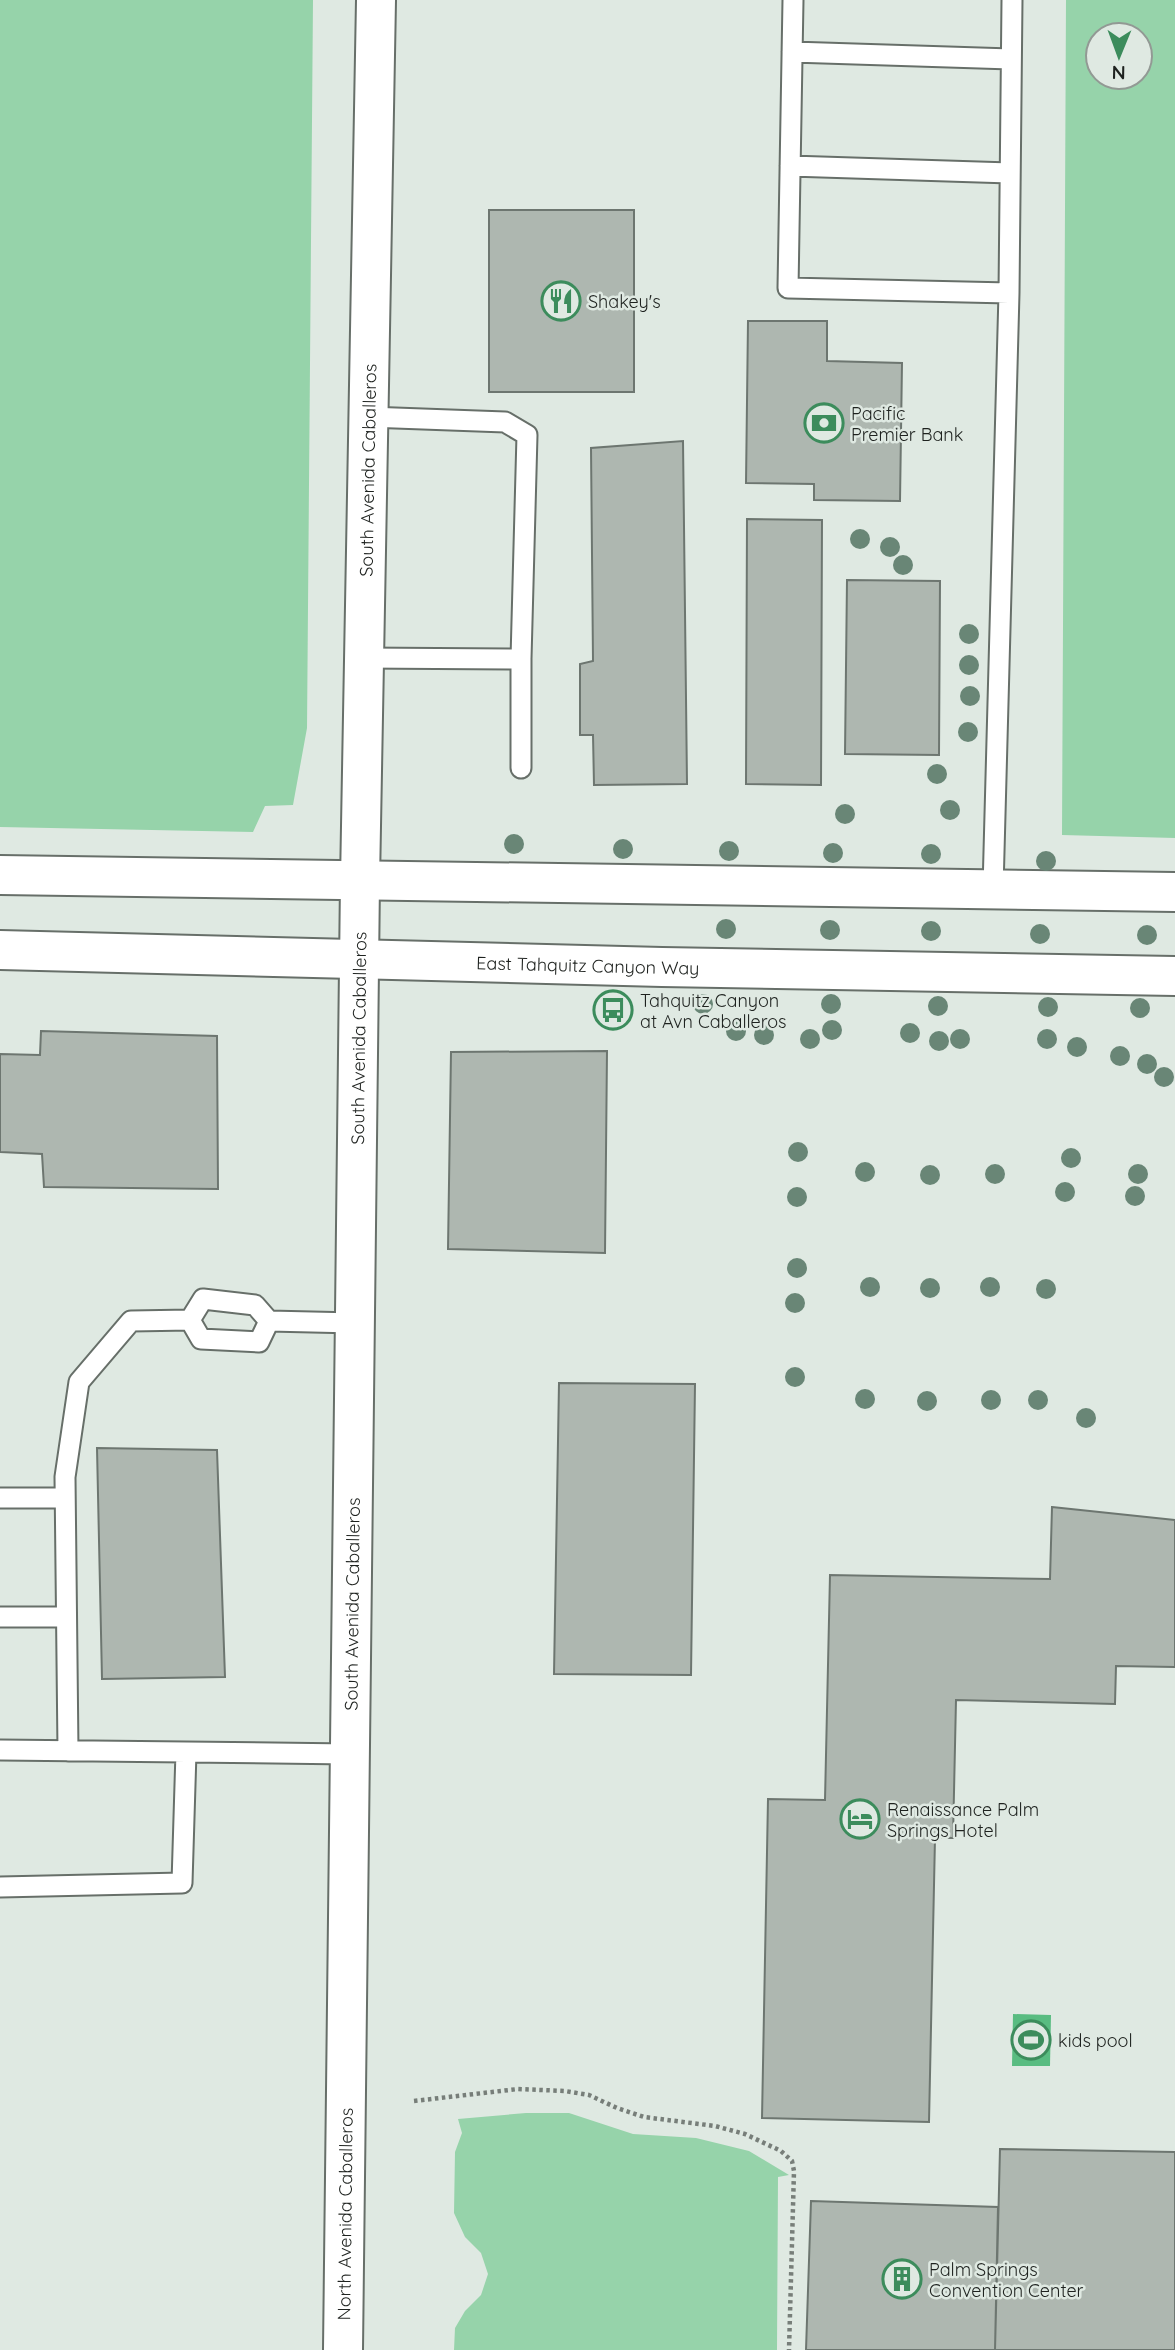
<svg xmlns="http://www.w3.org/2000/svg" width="1175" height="2350" font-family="Quicksand,sans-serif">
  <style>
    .green { fill: #96d3aa; fill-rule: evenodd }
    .water { fill: #59bc81 }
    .building { fill: #aeb7b0; stroke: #6d7670; stroke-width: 2 }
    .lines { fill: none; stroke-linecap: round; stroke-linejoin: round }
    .service-casing { stroke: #676f69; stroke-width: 23 }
    .tertiary-casing { stroke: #676f69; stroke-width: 42 }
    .secondary-casing { stroke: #676f69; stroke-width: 42 }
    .path { stroke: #777e79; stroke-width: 4.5; stroke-dasharray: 3.5 3.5; stroke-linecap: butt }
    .service { stroke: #fff; stroke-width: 19 }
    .tertiary { stroke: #fff; stroke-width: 38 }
    .secondary { stroke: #fff; stroke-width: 38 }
    .tree { fill: #698676 }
    .labels { text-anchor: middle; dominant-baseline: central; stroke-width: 5; stroke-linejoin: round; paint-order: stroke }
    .poi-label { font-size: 18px; fill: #1e221f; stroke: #dfe9e2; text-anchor: start }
    .street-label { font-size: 18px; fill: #1e221f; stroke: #dfe9e2 }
  </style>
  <rect width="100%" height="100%" fill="#dfe9e2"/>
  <path class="green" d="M0,0h313l-6,728 -14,77 -28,1 -12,26 -253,-5z
    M1066,0h109v838l-113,-3zM1098,35h42v42h-42z
    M526,2113h43l64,21 63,4 53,13 40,24 -11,2 -1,173h-323l1,-22 10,-17 16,-16 7,-21 -7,-21 -16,-16 -11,-24 1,-61 7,-19 -4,-14z"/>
  <path class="water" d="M1013,2014l38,1 -1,51h-38z"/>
  <path class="building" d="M489,210h145v182h-145z
    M748,321h79v40l75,2 -2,138 -86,-1v-16l-68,-1z
    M683,441l4,343 -93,1 -1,-50h-13v-71l13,-3 -2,-213z
    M747,519l75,1 -1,265 -75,-1z
    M847,580l93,1 -1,174 -94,-1z
    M41,1031l176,5 1,153 -174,-2 -2,-33 -42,-2v-98l40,1z
    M607,1051l-2,202 -157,-4 3,-197z
    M559,1383l136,1 -4,291 -137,-1z
    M97,1448l120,2 8,227 -123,2z
    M1052,1507l123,13v147l-59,-1 -1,38 -159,-4 -3,138h-18l-6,284 -167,-4 6,-319 57,1 5,-225 220,4z
    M1000,2149l175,3v198h-180z
    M811,2201l187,6 -3,143h-189z"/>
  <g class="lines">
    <g class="service-casing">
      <path id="service" d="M793,0l-5,288 221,5
        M792,52l219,7
        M790,166l220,7
        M363,658l158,1 6,-224 -22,-13 -137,-5
        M521,659v109
        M993,889l16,-596 3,-293
        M269,1321l-10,21 -58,-3 -11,-19 13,-21 52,6 14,16 86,2
        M0,1498h65
        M0,1617h66
        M0,1750l186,2
        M68,1751l-3,-274 14,-95 52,-61 59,-1
        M0,1887l182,-4 4,-131 164,2"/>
    </g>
    <g class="tertiary-casing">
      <g id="tertiary">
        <path id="s1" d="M343,2350l17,-1469 16,-881"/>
      </g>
    </g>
    <g class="secondary-casing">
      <g id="secondary">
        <path d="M0,875l1175,17"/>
        <path id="s2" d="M0,950l662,17 513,9"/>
      </g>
    </g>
    <path class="path" d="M414,2101l104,-12 47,2 24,4 28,13 27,9 71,9 30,8 36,17 11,10 2,10 -5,179"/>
    <use href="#service" class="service"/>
    <use href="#tertiary" class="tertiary"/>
    <use href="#secondary" class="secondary"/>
  </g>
  <g class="tree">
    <circle cx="860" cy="539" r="10"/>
    <circle cx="890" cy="547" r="10"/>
    <circle cx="903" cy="565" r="10"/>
    <circle cx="969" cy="634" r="10"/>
    <circle cx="969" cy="665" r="10"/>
    <circle cx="970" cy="696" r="10"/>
    <circle cx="968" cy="732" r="10"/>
    <circle cx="937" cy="774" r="10"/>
    <circle cx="950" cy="810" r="10"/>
    <circle cx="845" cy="814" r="10"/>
    <circle cx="514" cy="844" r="10"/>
    <circle cx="623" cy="849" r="10"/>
    <circle cx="729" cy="851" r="10"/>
    <circle cx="833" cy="853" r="10"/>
    <circle cx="931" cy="854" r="10"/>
    <circle cx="1046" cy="861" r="10"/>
    <circle cx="726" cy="929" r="10"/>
    <circle cx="830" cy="930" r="10"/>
    <circle cx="931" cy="931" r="10"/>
    <circle cx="1040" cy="934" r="10"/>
    <circle cx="1147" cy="935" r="10"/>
    <circle cx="703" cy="1004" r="10"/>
    <circle cx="831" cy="1004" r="10"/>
    <circle cx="938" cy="1006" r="10"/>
    <circle cx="1048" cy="1007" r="10"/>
    <circle cx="1140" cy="1008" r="10"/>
    <circle cx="832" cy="1030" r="10"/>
    <circle cx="736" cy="1031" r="10"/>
    <circle cx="910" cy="1033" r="10"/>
    <circle cx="764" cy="1035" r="10"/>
    <circle cx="810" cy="1039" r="10"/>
    <circle cx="960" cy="1039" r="10"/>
    <circle cx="1047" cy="1039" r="10"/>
    <circle cx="939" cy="1041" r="10"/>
    <circle cx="1077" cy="1047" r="10"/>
    <circle cx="1120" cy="1056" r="10"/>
    <circle cx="1147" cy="1064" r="10"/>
    <circle cx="1164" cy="1077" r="10"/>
    <circle cx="798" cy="1152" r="10"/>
    <circle cx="1071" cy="1158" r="10"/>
    <circle cx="865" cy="1172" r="10"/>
    <circle cx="995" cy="1174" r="10"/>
    <circle cx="1138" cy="1174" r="10"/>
    <circle cx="930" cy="1175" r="10"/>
    <circle cx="1065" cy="1192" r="10"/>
    <circle cx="1135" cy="1196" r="10"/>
    <circle cx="797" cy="1197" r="10"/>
    <circle cx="797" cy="1268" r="10"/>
    <circle cx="870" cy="1287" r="10"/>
    <circle cx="990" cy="1287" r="10"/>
    <circle cx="930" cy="1288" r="10"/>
    <circle cx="1046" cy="1289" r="10"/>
    <circle cx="795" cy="1303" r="10"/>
    <circle cx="795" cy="1377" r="10"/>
    <circle cx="865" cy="1399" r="10"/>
    <circle cx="991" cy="1400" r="10"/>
    <circle cx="1038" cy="1400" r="10"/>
    <circle cx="927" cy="1401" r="10"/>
    <circle cx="1086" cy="1418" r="10"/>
  </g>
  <defs>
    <g id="restaurant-ring" transform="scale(2.0125)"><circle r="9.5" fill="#dfe9e2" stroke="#3c8c5c" stroke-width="1.5"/><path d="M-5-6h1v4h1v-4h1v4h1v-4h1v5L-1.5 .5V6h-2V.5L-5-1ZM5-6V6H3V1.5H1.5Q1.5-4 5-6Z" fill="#3c8c5c"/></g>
    <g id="bank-ring" transform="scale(2.0125)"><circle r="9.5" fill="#dfe9e2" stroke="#3c8c5c" stroke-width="1.5"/><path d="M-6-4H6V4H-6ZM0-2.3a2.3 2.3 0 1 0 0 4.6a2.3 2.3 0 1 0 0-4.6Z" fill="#3c8c5c"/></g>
    <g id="bus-ring" transform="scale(2.0125)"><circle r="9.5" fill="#dfe9e2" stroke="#3c8c5c" stroke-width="1.5"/><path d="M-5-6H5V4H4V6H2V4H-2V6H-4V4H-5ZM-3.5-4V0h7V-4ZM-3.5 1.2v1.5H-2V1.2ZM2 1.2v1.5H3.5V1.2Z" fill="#3c8c5c"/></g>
    <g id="hotel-ring" transform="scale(2.0125)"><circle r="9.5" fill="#dfe9e2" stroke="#3c8c5c" stroke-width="1.5"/><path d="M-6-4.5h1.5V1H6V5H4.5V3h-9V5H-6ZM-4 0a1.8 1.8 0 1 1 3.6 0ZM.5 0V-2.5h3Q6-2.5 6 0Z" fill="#3c8c5c"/></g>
    <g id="stadium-ring" transform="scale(2.0125)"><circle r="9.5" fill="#dfe9e2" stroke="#3c8c5c" stroke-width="1.5"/><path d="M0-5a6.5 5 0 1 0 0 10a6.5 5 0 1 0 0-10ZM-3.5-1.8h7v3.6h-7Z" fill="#3c8c5c"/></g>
    <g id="building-ring" transform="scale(2.0125)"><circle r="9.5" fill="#dfe9e2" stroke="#3c8c5c" stroke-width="1.5"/><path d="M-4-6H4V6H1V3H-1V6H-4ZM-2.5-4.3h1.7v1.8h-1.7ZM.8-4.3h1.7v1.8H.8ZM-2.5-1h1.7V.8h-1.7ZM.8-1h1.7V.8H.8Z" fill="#3c8c5c"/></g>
  </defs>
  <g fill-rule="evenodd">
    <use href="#restaurant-ring" x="561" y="301"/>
    <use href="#bank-ring" x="824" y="423"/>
    <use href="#bus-ring" x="613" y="1010"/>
    <use href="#hotel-ring" x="860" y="1819"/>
    <use href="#stadium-ring" x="1031" y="2040"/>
    <use href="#building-ring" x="902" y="2279"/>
  </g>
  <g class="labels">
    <g class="poi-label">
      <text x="588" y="301">Shakey's</text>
      <text x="851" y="413">Pacific<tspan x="851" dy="21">Premier Bank</tspan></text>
      <text x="640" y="1000">Tahquitz Canyon<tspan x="640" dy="21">at Avn Caballeros</tspan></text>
      <text x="887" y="1809">Renaissance Palm<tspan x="887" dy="21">Springs Hotel</tspan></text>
      <text x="1058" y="2040">kids pool</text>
      <text x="929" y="2269">Palm Springs<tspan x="929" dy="21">Convention Center</tspan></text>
    </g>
    <g class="street-label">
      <text stroke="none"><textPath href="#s1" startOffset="1880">South Avenida Caballeros</textPath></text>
      <text stroke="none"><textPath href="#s2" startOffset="588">East Tahquitz Canyon Way</textPath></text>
      <text stroke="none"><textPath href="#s1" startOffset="1312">South Avenida Caballeros</textPath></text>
      <text stroke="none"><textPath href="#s1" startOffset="746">South Avenida Caballeros</textPath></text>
      <text stroke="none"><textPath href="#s1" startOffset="136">North Avenida Caballeros</textPath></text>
    </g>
  </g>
  <g transform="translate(1119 56) rotate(181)"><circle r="33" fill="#dfe9e2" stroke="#929994" stroke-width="2"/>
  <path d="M0-5L12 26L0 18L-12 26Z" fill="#3c8c5c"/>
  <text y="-10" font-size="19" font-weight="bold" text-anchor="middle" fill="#1e221f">N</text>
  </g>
</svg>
